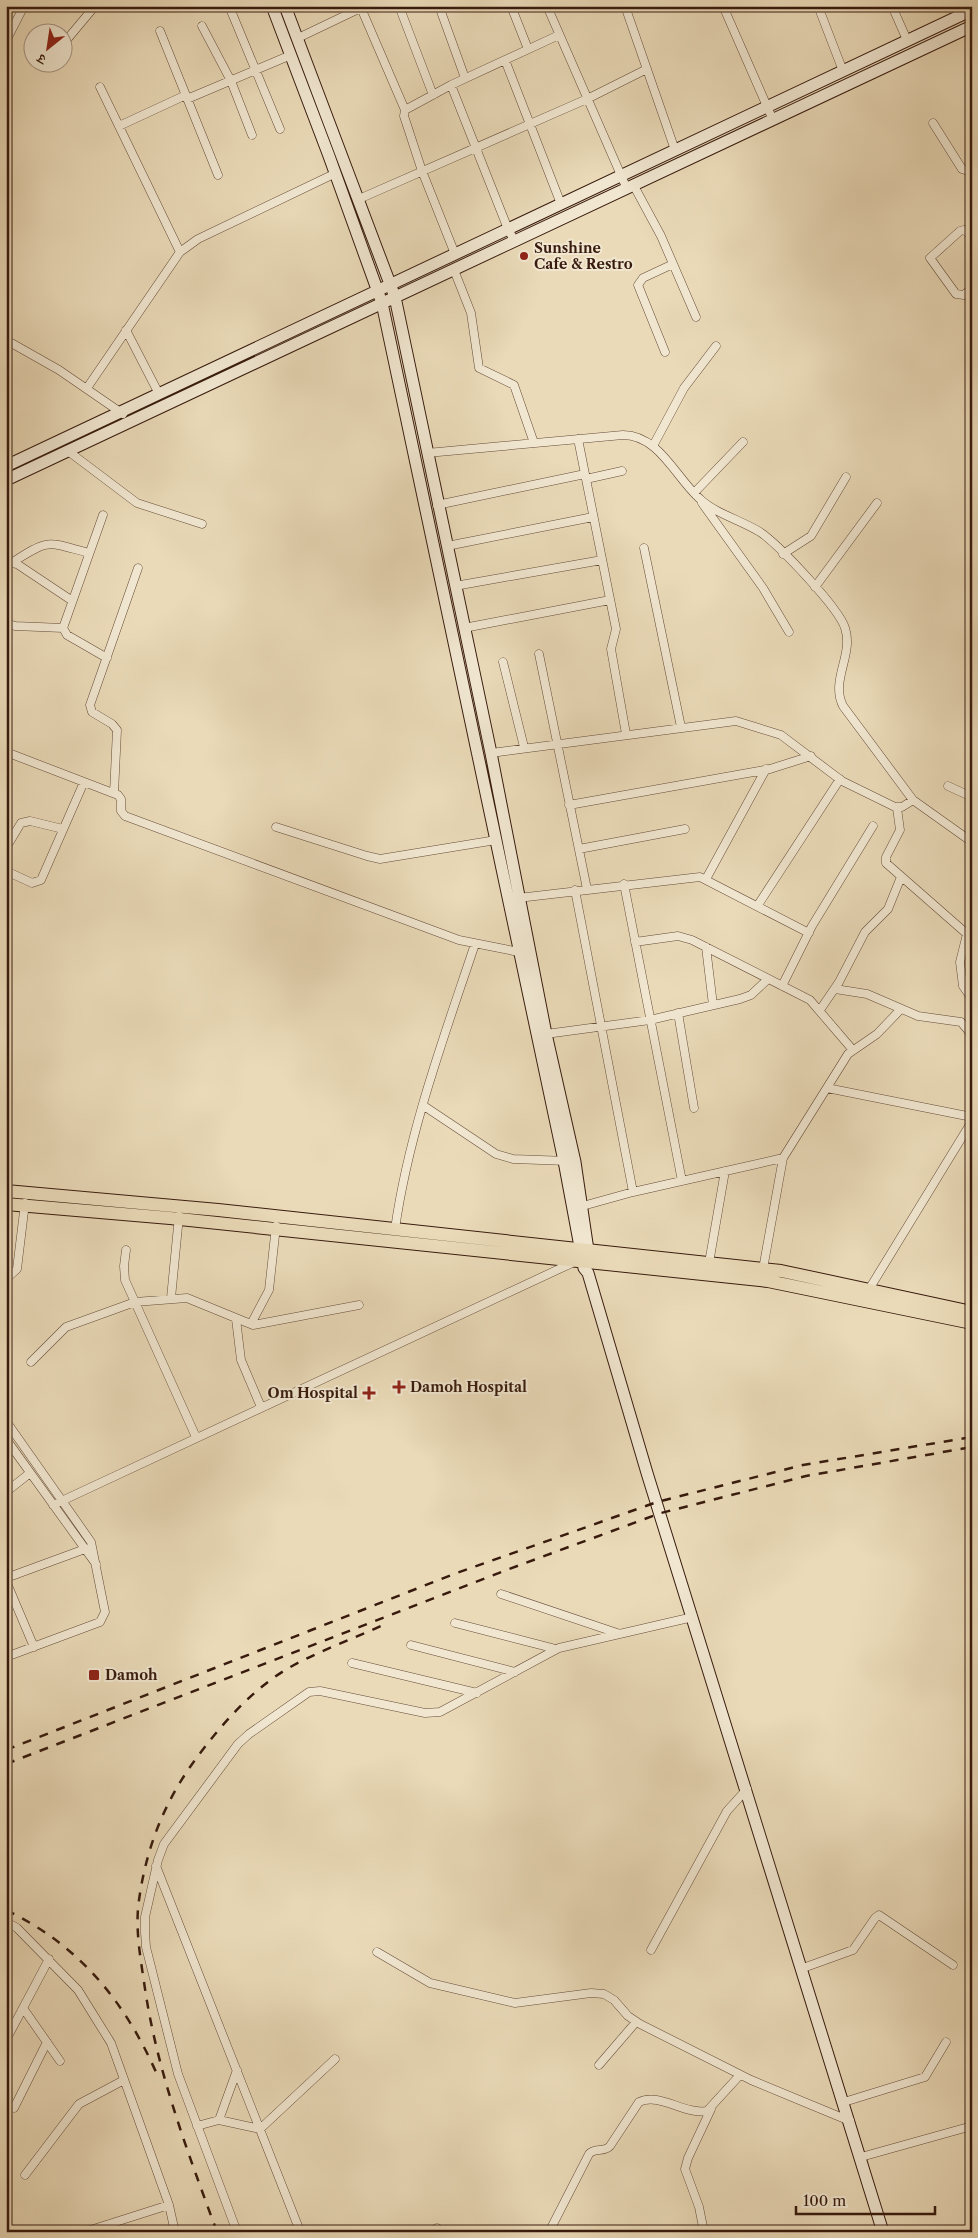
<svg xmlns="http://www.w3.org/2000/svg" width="978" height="2238" font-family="'Libre Caslon Text','Noto Serif Devanagari',serif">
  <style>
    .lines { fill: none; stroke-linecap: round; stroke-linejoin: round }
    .minor-casing { stroke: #644b38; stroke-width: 9 }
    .secondary-casing { stroke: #381b0e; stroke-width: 13 }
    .primary-casing { stroke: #381b0e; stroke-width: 14 }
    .minor { stroke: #f1e7d1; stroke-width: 8 }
    .secondary { stroke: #f1e7d1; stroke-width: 11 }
    .primary { stroke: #eadab8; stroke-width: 12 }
    .rail { stroke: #381b0e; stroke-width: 2.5; stroke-dasharray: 9 9; stroke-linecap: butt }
    .poi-dot { fill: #8f2418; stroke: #f1e7d1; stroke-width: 2 }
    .labels { text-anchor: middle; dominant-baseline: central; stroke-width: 4; stroke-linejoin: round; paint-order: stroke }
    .poi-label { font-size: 14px; font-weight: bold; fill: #381b0e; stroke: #f1e7d1; text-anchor: start }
  </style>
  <rect width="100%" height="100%" fill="#eadab8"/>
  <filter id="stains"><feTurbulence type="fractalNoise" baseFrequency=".004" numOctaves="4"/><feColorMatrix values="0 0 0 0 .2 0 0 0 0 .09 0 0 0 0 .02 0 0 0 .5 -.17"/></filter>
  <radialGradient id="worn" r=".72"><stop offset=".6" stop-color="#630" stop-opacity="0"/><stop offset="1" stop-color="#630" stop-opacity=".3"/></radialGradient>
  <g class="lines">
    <g class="minor-casing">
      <path id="minor" d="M229,6l51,123
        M399,6l34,89
        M439,6l26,72
        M511,6l17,43
        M547,6l80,183
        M625,6l50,144
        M723,6l50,114
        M818,6l25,65
        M892,6l15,34
        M361,8l44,102
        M202,26l29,55 21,54
        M160,31l58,144
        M298,38l67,-32
        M6,41l18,-35
        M64,43l31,-37
        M505,60l56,144
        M451,85l57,144 7,13
        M100,87l80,165
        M187,99l104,-44
        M933,123l29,46 3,1 7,-1
        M119,126l67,-31
        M634,186l27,50 35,81
        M359,199l228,-100 60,-30
        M972,236l-8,-6 -4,1 -30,27 26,36 8,1 8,-7
        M455,254l-33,-83 -18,-55 1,-6 46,-25 108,-50
        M454,270l17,43 8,55 35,17 20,58
        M126,330l33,64
        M6,340l53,30 64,44
        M665,352l-27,-67 5,-7 30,-14
        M87,388l93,-136 18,-13 138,-66
        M578,439l38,190 -5,20 15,85
        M653,446l31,-58 32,-42
        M68,451l69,52 65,21
        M427,453l196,-18c36,0 53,43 77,64 16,15 41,21 60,33 18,12 79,76 85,96 9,27 -15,52 -2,78l70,94 59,42
        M586,479l36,-8
        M694,493l49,-51
        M702,503l61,85 26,44
        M437,505l148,-31
        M103,515l-40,113 4,7 40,23
        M447,546l146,-29
        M644,548l37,179
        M783,554l28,-18 35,-59
        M6,562l11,2 54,36
        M13,562c37,-24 34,-20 76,-9
        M455,586l147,-26
        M815,587l62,-84
        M6,623l9,3 48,2
        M464,628l146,-28
        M539,654l48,235
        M503,662l21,85
        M6,685h1
        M6,752l112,43 3,4v12l4,5 334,124 60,12
        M491,753l245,-32 45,14 61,46 53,26h7l11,-7
        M948,786l24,11
        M114,793l3,-63 -5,-6 -20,-12 -2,-7 48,-137
        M569,805l201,-36 41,-13
        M897,808l3,22 -14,27v6l81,71 -7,28 3,24 9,13
        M276,827l91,29 13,3 116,-19
        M6,848l15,-25 9,-2 33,8
        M579,849l106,-20
        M6,871l26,12 9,-3 43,-98
        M706,879l60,-110
        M624,884l58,297
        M575,890l58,302
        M518,898l182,-21 109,56
        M758,905l82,-126
        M635,942l43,-6 14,4 118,60 42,49
        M706,947l7,58
        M782,986l30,-60 61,-100
        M835,989l32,5 51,22 43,6 11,13
        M820,1010l19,-28 26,-50 23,-23 13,-32
        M678,1013l16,95
        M546,1034l104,-14 90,-21 11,-4 17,-16
        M827,1088l145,29
        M424,1106l72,48 17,5 55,2
        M579,1207l54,-15 150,-34
        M395,1229c14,-98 49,-192 80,-285
        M126,1250l-2,16 1,14 71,157
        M709,1263l16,-92
        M763,1269l20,-111 65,-104 29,-20 24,-25
        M6,1279l11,-10 8,-66
        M868,1291l104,-170
        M171,1298l8,-82
        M236,1319l5,41 20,47
        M251,1324l18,-34 7,-64
        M31,1362l35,-35 69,-25 52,-4 66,27 106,-20
        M6,1421l85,121 14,70 -5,10 -94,35
        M6,1439l90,125
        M6,1492l24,-19
        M53,1505l519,-242
        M6,1578l79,-29
        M6,1581l28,66
        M501,1594l119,40
        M455,1623l101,26
        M411,1645l104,27
        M352,1663l125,30
        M156,1866l142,360
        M6,1926l6,-1 5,3 61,62 33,53 58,162 6,27
        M651,1950l76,-139 20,-22
        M377,1952l53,31 85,20 76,-10 13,1 10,6 14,16 12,8 111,56 99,41
        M803,1968l50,-18 22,-32 4,-3 74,50
        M23,2008l37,53
        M6,2040l43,-81
        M599,2065l37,-43
        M844,2102l81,-25 21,-35
        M14,2108l33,-66
        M219,2120l18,-50
        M197,2126l22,-6 41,9 75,-70
        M861,2157l111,-31
        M25,2175l54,-71 45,-24
        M84,2232l85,-27
        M237,2232l-59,-158 -32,-127 -1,-15v-15l13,-57 6,-16 74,-100 11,-10 60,-42 11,-1 105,22 15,-1 119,-64 134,-31
        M433,2232l4,-4
        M549,2232l40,-78c6,-7 15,-1 21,-8l29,-44c20,-10 46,13 68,9l33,-36
        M704,2232l-5,-25 -14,-38 3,-11 23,-49"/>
    </g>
    <g class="secondary-casing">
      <path id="secondary" d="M272,6l57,150 53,147 182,858 20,107 4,5 59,200 236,759
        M285,6l110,291 96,456 55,281 29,128 14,95
        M6,466l966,-456
        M6,480l966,-454"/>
    </g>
    <g class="primary-casing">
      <path id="primary" d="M6,1191l212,19 563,61 191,41
        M6,1204l164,14 598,63 204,42"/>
    </g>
    <use href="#minor" class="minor"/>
    <use href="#secondary" class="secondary"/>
    <use href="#primary" class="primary"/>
    <path class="rail" d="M6,1750l448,-176 203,-72 146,-37 169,-28
      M6,1764l503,-195 152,-56 145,-37 166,-29
      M6,1910c75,36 121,94 153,169
      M217,2232c-30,-82 -61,-163 -73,-250 -4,-27 -9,-55 -5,-82 8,-57 28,-104 62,-148 26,-34 56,-67 93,-87 28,-15 58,-26 87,-39"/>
  </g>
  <g class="poi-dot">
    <circle cx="524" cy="256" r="5"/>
    <path d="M396.5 1379.5h5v5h5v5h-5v5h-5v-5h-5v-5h5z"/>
    <path d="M366.5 1385.5h5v5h5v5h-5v5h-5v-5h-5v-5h5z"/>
    <rect x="88" y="1669" width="12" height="12" rx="2.5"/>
  </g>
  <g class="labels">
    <g class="poi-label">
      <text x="534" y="248">Sunshine<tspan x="534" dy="16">Cafe &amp; Restro</tspan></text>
      <text x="410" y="1387">Damoh Hospital</text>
      <text x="358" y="1393" text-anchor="end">Om Hospital</text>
      <text x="105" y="1675">Damoh</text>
    </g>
  </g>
  <rect width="978" height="2238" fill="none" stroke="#eadab8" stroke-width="25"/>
  <rect x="8" y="8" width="963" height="2223" fill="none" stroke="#381b0e" stroke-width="2.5"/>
  <rect x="12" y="12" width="953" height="2213" fill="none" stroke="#381b0e"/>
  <g transform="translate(48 48) rotate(210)"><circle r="24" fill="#f1e7d1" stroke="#a79583"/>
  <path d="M0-4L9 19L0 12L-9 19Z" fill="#8f2418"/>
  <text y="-8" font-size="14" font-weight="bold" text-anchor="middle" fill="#381b0e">उ</text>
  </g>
  <path d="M796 2206v8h139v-8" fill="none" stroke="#381b0e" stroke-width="2.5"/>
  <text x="803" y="2206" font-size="15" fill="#381b0e" stroke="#f1e7d1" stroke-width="4" paint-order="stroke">100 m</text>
  <rect width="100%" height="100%" filter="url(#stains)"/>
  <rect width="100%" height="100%" fill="url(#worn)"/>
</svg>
